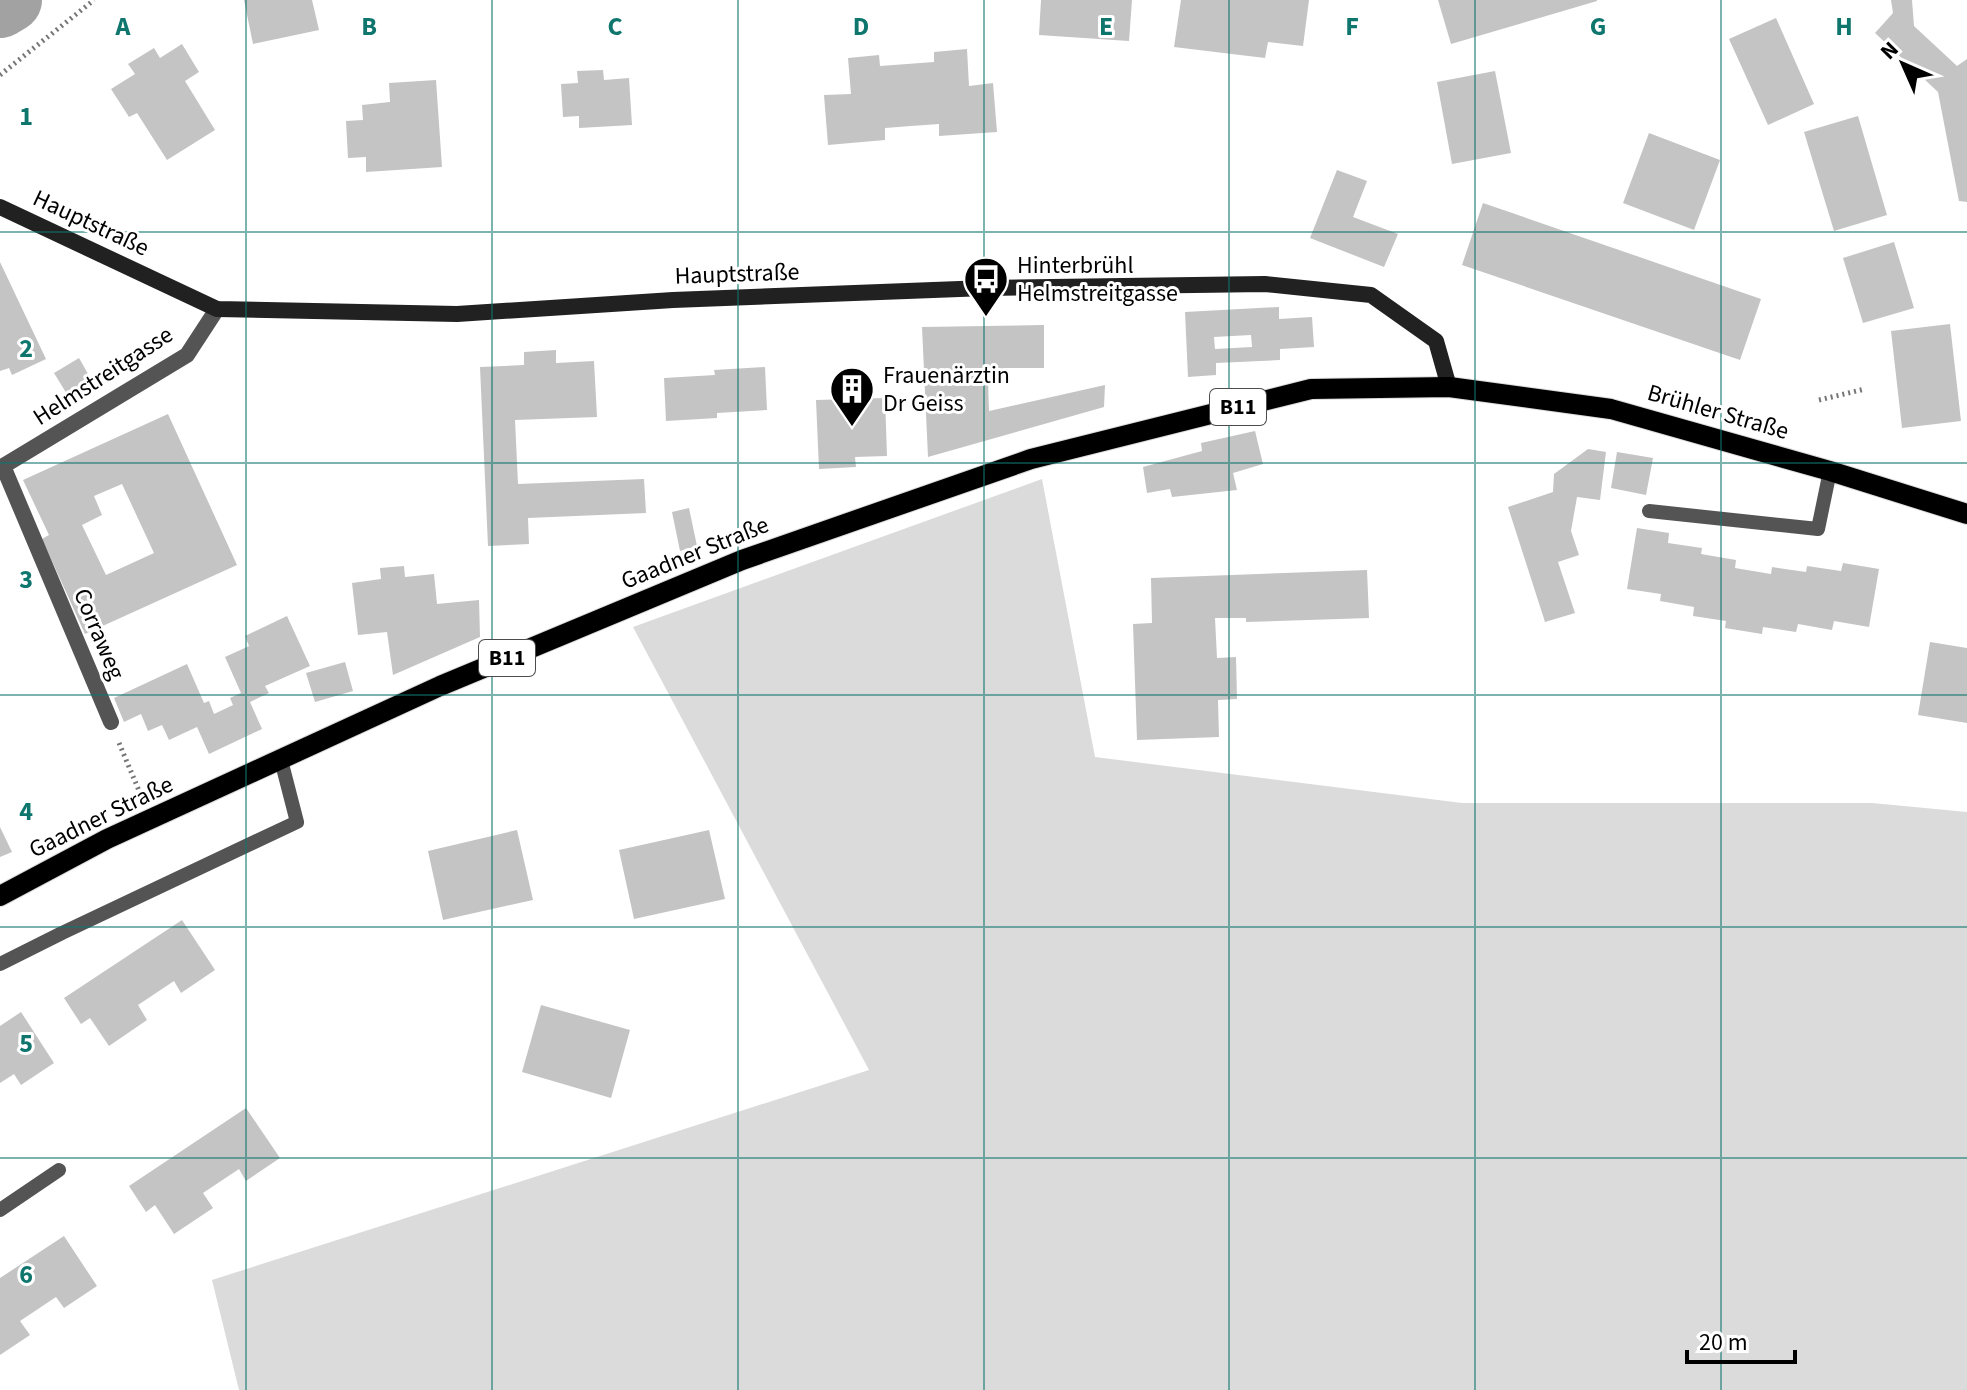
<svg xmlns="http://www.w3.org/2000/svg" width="1967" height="1390" font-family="'Source Sans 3',sans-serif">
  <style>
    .green { fill: #dbdbdb }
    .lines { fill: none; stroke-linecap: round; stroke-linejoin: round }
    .river { stroke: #a2a2a2; stroke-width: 64 }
    .building { fill: #c4c4c4; fill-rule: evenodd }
    .primary-casing { stroke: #dbdbdb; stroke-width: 22 }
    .path { stroke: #767676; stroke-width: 5; stroke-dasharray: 2 4; stroke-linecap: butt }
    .lane { stroke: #545454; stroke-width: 14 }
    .street { stroke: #545454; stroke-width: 16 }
    .secondary { stroke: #212121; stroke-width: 16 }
    .primary { stroke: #000; stroke-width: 20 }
    .grid { fill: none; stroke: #0f766e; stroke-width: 2; stroke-opacity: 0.55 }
    .labels { text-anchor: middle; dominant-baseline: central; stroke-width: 6; stroke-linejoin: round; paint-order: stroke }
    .shield { fill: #fff; stroke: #4c4c4c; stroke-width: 2 }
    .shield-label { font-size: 22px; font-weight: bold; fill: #000 }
    .street-label { font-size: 24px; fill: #000; stroke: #fff }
    .poi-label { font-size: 24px; fill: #000; stroke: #fff; text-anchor: start }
    .grid-label { font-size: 26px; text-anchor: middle; font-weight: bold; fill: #0f766e; stroke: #fff; stroke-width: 6; stroke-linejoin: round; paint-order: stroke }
  </style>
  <rect width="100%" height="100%" fill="#fff"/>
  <path class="green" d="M0,0h34l-34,27z
    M1042,479l53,278 367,46h410l95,9v578h-1728l-27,-110 657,-210 -236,-443z"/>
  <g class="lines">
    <path class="river" d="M0,6l10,-6"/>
  </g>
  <path class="building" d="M244,0h68l7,30 -66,14z
    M1041,0h91l-3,41 -90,-6z
    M1181,0h128l-6,46 -35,-4 -3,16 -91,-11z
    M1438,0h159v1l-146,43z
    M1891,0h21l2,26 43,40 10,-7v143l-8,-1 -21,-109 -63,-59 18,-20z
    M1776,18l38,86 -46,21 -39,-86z
    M182,44l17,28 -14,9 30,49 -48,30 -30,-47 -8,4 -18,-28 24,-15 -7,-10 26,-16 6,10z
    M967,49l2,37 24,-3 4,49 -58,4v-12l-28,2 -26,2v12l-57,5 -4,-50 27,-1 -3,-36 31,-3 1,11 54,-4v-10z
    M603,70l1,10 25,-2 3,47 -53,3v-12l-16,1 -2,-33 17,-1 -1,-12z
    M1495,71l16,82 -59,11 -15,-82z
    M436,80l6,87 -76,5v-15l-18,1 -2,-37 17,-1 -1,-15 28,-3 -1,-19z
    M1858,116l29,99 -53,16 -30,-99z
    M1649,133l71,27 -26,70 -71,-27z
    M1337,170l30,11 -14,36 45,17 -14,33 -74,-29z
    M1483,203l278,96 -21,61 -278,-95z
    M1894,242l20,66 -51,15 -20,-65z
    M0,262l46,97 -34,16 -3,-7 -9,3z
    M1279,307v12l33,-2 2,30 -34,2v11l-64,3v12l-28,2 -3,-65zM1251,335l1,12 -37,2 -1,-12z
    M1950,324l11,97 -59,7 -11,-97z
    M1044,325v43h-39l1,13h-18l1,30 116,-26 -1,22 -176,50 -6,-130z
    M556,350v13l38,-2 3,56 -82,3 3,64 126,-5 2,34 -118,5 1,26 -41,2 -8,-179 44,-2v-13z
    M79,358l16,28 -22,18 -19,-31z
    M765,367l2,43 -50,3v5l-51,3 -2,-43 51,-3 -1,-5z
    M885,398l2,58 -32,1 1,10 -37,2 -3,-69z
    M168,414l69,151 -152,69 -43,-95 7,-4 -26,-55zM122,484l32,69 -48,22 -24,-50 20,-10 -8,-19z
    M1255,431l8,33 -30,9 4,17 -65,7 -2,-8 -23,4 -4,-26 59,-16 -1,-8z
    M1588,449l18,3 -6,48 -23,-3 -6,34 8,24 -21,7 17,51 -30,9 -37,-115 45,-15 1,-18z
    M1617,452l36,6 -7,37 -35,-7z
    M689,508l8,38 -17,5 -8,-39z
    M1637,528l32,5 -1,10 34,5 -1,6 35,6 -1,8 36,6 1,-7 34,5 1,-6 34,5 2,-8 36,6 -10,58 -35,-6 -2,9 -34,-6 -2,8 -33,-5 -1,7 -37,-6 1,-7 -33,-5 1,-9 -34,-6 1,-7 -34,-5z
    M404,566l1,11 29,-3 3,30 42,-4 1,37 -87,38 -6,-43 -29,3 -6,-52 29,-4 -1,-11z
    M1367,570l2,48 -123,4v-4h-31l2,40 19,-1 1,42 -19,1 1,37 -82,3 -4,-116 19,-1 -1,-45z
    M287,616l23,50 -45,20 4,7 -19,9 12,27 -53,25 -12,-27 -28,13 -7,-15 -14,6 -7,-17 -17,8 -10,-24 73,-34 17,39 5,-2 5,13 19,-9 -3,-7 11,-5 -16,-36 24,-11 -4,-10z
    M1930,642l37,6v75l-49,-8z
    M345,662l8,29 -38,11 -9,-29z
    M0,827l12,25 -12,5z
    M517,830l16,70 -90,20 -15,-69z
    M709,830l16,69 -91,20 -15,-69z
    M182,920l33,50 -34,23 -7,-12 -36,24 9,15 -38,26 -19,-28 -9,6 -17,-26z
    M541,1005l89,25 -19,68 -89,-26z
    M21,1012l33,51 -33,22 -7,-11 -14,9v-57z
    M246,1108l34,50 -34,23 -7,-12 -36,24 10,15 -39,26 -19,-29 -9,7 -17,-26z
    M64,1236l33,50 -33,22 -8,-11 -36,24 10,14 -30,20v-77z"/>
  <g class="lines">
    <g class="primary-casing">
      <path id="primary" d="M0,896l107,-57 333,-153 302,-126 289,-101 280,-70 138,-2 162,22 219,62 137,43"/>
    </g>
    <path class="path" d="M0,75l94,-75
      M1819,400l46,-11
      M119,743l21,50"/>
    <path class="lane" d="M1649,511l169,18 12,-58
      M0,964l62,-31 235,-111 -16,-62
      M0,1210l59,-40"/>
    <path class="street" d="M3,466l108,256
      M0,468l187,-113 30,-46"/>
    <path class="secondary" d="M0,207l217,102 240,5 216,-14 313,-12 279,-4 106,11 65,46 13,46"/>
    <use href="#primary" class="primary"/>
  </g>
  <path class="grid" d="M246,0v1390M492,0v1390M738,0v1390M984,0v1390M1229,0v1390M1475,0v1390M1721,0v1390M0,232h1967M0,463h1967M0,695h1967M0,927h1967M0,1158h1967"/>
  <defs>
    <g id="bus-pin" transform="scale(2.3)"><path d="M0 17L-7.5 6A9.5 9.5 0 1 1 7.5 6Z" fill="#000" stroke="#fff"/><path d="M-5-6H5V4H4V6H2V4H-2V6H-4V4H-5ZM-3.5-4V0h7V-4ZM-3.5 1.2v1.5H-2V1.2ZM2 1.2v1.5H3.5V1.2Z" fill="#fff"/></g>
    <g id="building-pin" transform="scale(2.3)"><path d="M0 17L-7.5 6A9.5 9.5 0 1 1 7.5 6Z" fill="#000" stroke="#fff"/><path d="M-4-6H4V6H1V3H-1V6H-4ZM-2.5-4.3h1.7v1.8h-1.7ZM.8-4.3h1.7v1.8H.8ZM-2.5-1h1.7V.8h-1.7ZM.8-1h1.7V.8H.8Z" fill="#fff"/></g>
  </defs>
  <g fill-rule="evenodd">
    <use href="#bus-pin" x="986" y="279"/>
    <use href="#building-pin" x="852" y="389"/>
  </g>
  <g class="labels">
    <g class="shield">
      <rect x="1210" y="389" width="56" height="36" rx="6"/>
      <rect x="479" y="640" width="56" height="36" rx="6"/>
    </g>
    <g class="shield-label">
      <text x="1238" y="407">B11</text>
      <text x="507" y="658">B11</text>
    </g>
    <g class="street-label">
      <text transform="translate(91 223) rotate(25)">Hauptstraße</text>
      <text transform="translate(737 274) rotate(-2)">Hauptstraße</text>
      <text transform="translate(103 376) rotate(-33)">Helmstreitgasse</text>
      <text transform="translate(1718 412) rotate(16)">Brühler Straße</text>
      <text transform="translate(695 553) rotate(-22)">Gaadner Straße</text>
      <text transform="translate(99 634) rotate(67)">Corraweg</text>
      <text transform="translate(101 817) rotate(-26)">Gaadner Straße</text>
    </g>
    <g class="poi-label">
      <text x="1017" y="265">Hinterbrühl<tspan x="1017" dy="28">Helmstreitgasse</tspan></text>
      <text x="883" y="375">Frauenärztin<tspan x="883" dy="28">Dr Geiss</tspan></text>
    </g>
  </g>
  <g class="grid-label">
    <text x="123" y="35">A</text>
    <text x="369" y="35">B</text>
    <text x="615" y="35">C</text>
    <text x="861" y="35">D</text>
    <text x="1106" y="35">E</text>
    <text x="1352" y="35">F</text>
    <text x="1598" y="35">G</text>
    <text x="1844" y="35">H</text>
    <text x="26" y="125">1</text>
    <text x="26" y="357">2</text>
    <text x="26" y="588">3</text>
    <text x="26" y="820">4</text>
    <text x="26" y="1052">5</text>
    <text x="26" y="1283">6</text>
  </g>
  <g transform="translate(1903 64) rotate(315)" stroke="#ffffff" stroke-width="6" paint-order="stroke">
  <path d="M0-6L14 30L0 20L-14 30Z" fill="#000000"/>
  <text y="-12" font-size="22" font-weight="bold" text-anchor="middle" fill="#000000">N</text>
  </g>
  <path d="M1687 1350v12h108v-12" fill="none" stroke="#000000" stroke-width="4"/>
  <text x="1699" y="1350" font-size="24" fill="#000000" stroke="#ffffff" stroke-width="6" paint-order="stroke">20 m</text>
</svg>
